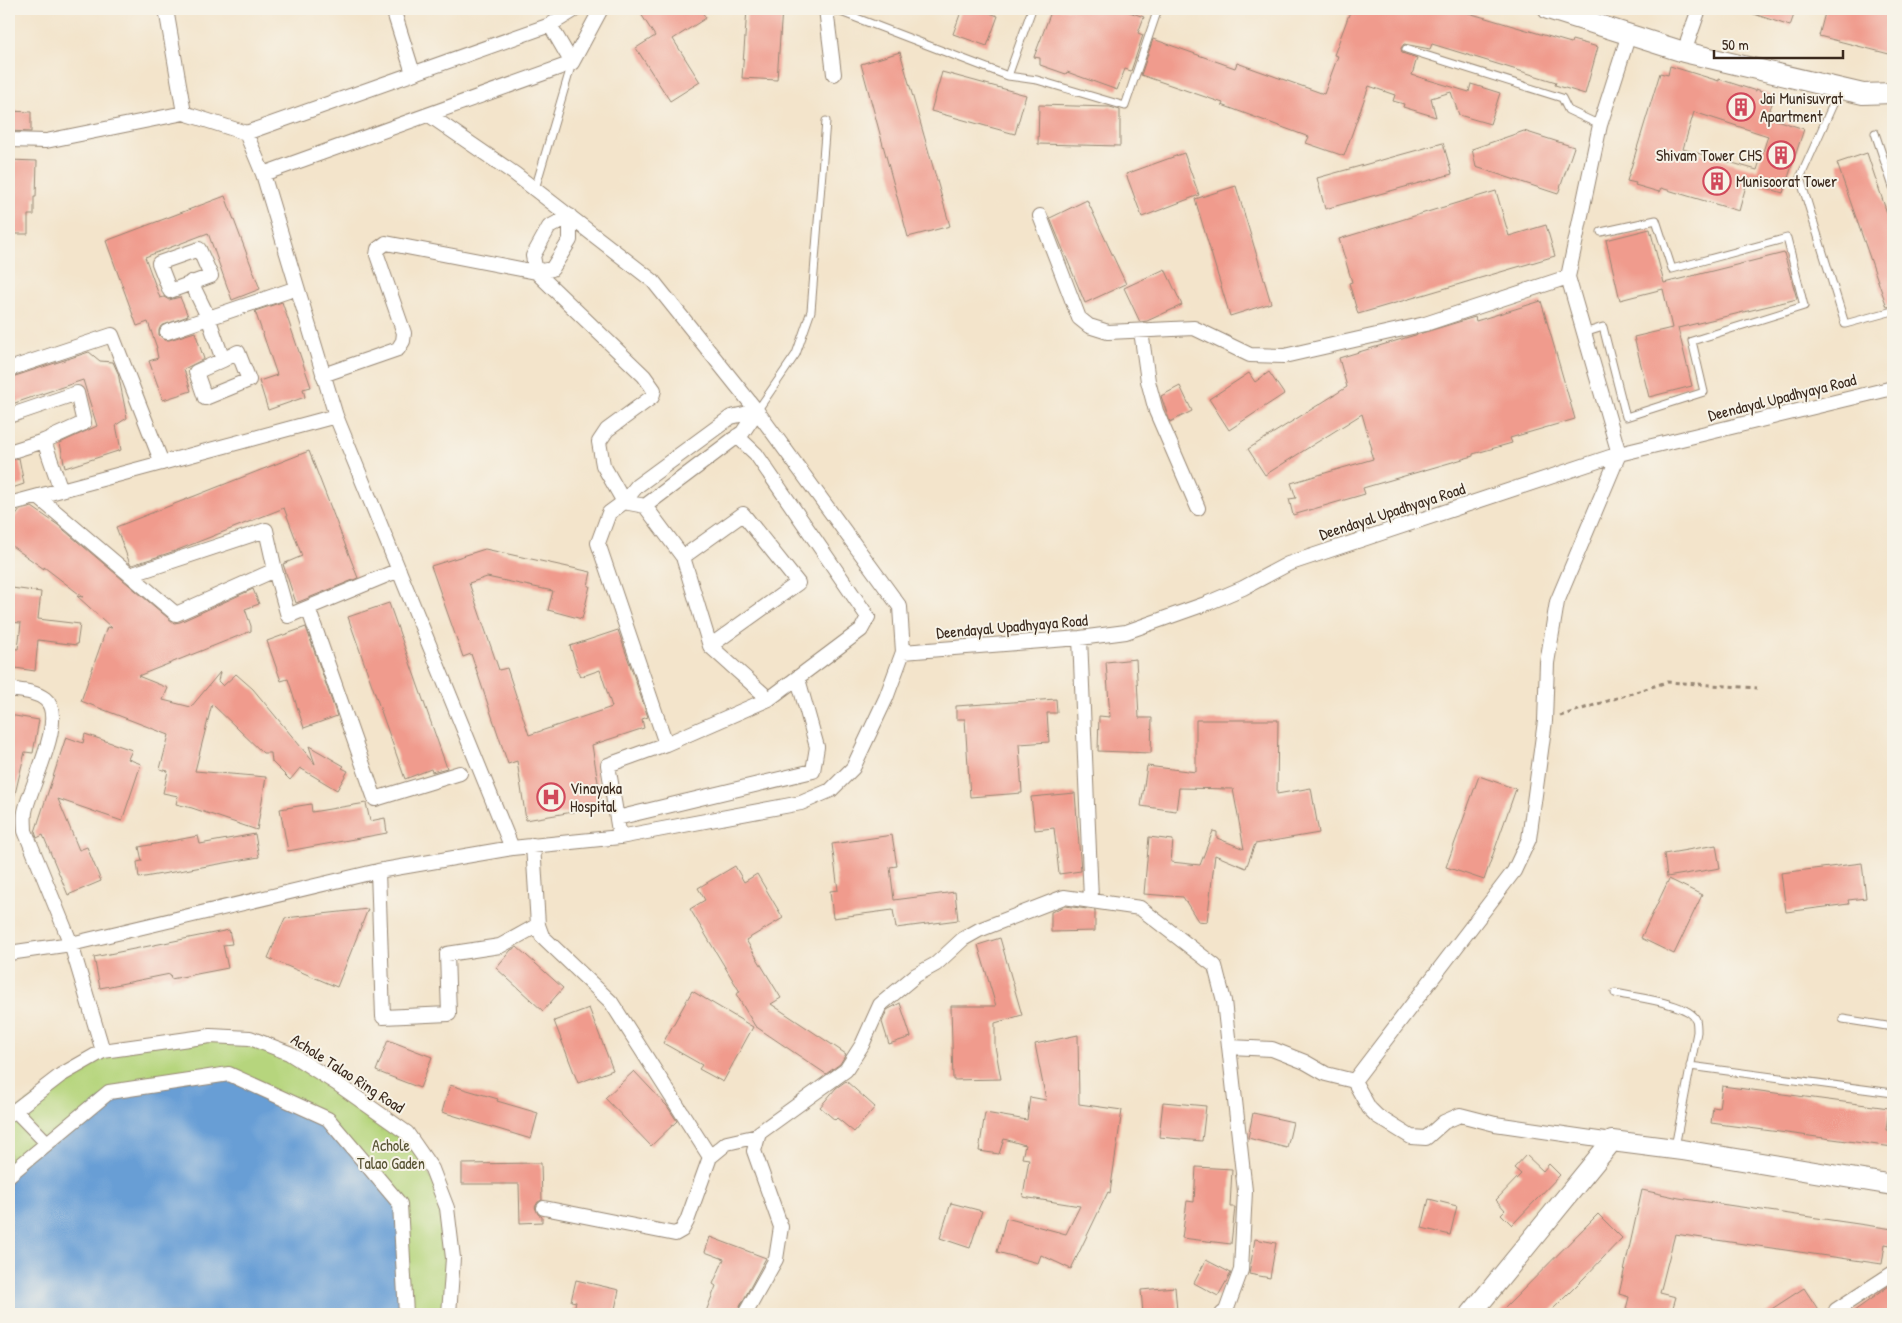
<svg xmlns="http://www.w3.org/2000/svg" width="1902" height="1323" font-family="'Patrick Hand',sans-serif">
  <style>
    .green { fill: #b6d57d; stroke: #78804e }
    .water { fill: #689ed5; stroke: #52647a }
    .building { fill: #f09b8d; fill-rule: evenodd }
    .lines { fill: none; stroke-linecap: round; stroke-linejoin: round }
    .lane-casing { stroke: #978774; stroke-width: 9 }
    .street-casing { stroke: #978774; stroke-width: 16 }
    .secondary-casing { stroke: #978774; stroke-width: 22 }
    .path { stroke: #978774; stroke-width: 3; stroke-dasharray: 4 4; stroke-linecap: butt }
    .lane { stroke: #fff; stroke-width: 7 }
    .street { stroke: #fff; stroke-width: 14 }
    .secondary { stroke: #fff; stroke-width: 20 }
    .labels { text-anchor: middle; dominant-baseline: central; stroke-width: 4; stroke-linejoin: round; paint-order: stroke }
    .poi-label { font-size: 16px; fill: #3b2a1e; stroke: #f7f3e8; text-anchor: start }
    .street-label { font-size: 16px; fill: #3b2a1e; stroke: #f7f3e8 }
    .park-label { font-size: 16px; fill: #5a5536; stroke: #f7f3e8 }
  </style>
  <rect width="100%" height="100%" fill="#f7f3e8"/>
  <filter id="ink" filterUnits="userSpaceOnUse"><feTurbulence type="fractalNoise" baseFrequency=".02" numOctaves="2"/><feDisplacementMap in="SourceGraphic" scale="10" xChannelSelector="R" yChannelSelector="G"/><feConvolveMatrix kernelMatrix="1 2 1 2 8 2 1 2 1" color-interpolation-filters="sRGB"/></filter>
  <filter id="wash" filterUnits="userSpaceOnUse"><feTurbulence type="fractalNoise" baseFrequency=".0096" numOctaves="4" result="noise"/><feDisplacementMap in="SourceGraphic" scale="20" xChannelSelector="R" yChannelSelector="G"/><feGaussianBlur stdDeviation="1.12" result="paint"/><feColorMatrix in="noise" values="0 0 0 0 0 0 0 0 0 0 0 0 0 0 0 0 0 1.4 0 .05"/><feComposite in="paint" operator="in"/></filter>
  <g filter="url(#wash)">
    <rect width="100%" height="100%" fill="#f3e4cb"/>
    <path class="green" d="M210,1036l79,17 118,80 40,75 2,106h-43l-397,-139v-60l94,-64z"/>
    <path class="water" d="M229,1074l99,45 72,85 6,110h-397v-139l100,-83z"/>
    <g id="blocks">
      <path class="building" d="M650,9h50l6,9 -33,21 27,43 -30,19 -34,-53 19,-12 -14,-22z
        M747,9h35l-5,71 -35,-2z
        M962,9h17l19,7 -11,30 -34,-12z
        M1052,9h69l23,8 -6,16 5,2 -12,36 -6,-2 -8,21 -50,-18 -1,2 -26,-9v-7l-6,-1z
        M1351,9h104l116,34 1,-3 26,7 -13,47 -30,-9 1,-3 -124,-38 -2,5 -26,-5 -3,4 1,5 15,5 -5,17 57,17 2,-8 29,9 -10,31 -31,-9 -8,-23 -20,6 5,19 -33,-10 1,-3 -11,-3 2,-6 -26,-9 -25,70 -38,-13 3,-6 -87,-32 1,-2 -82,-28 12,-36 82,29 2,-5 87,31 14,-38 -4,-1z
        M1746,9h50l-6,17 -45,-15z
        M1826,9h59l8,2v44l-74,-19z
        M900,52l50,174 -42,11 -47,-173z
        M1670,66l49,15v-2l37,12v-2l19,7 -8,21 37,12 -21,64 -36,-11 -8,29 -78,-23 -2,4 -24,-7 1,-2 -9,-2 33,-108 8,2zM1694,112l74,24 -11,34 -74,-21z
        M942,72l84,23 -11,39 -84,-23z
        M1039,105l71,2 10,3v36l-82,-2z
        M9,111l22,1v20l-22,-1z
        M1524,131l50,16 -16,47 -82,-27 -4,-18z
        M1443,143l9,31 -127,35 -8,-31z
        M1184,153l15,42 -57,22 -16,-43z
        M1867,153l26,78v75l-6,1 -50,-144z
        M9,160l28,1 -1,36h-2v18h-6v19h-19z
        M1236,186l35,117 -41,13 -35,-117z
        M1496,191l13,45 37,-11 9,31 -197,58 -9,-31 3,-1 -13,-43z
        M225,196l35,93 -28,11 -24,-67 -63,24 15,41 4,-1 5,3 11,-3 8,19 -27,10 -2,4v5l6,5h4l26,-8 9,27 -20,10 7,22 -28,9 -14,-39 9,-3 -2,-10h1l-9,-26 -11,4 -31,-85z
        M1087,200l39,84 -41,19 -35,-85z
        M1650,229l14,54 120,-30 13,46 -119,29 14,58 -43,11 -15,-60 38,-9 -9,-39 -43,11 -14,-60z
        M1165,269l17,36 -35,16 -7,1 -16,-34z
        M1541,301l34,118 -65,19 2,5 -39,11v2l-110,32 2,6 -72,21 -4,-16 7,-1 -5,-15 82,-24 -3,-9 2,-1 -10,-35 -97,61 -17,-26 99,-62 -8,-29 136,-41 1,4z
        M282,302l29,85 -8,2 2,8 -37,13 -9,-29 18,-6 -22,-64z
        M89,352l11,9 13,1 5,11 9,45 -11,7 5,25 -56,18 -5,-25 37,-17 -14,-46 -74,25v-27z
        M1269,372l15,22 -55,36 -20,-31 40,-26 6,9z
        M1180,386l12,25 -22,11 -9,-26z
        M309,451l49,127 -62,25 -13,-39 19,-8 -18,-48 -109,43 -43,14 -2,-1 -14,-37z
        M19,458l5,26 -15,5v-28z
        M32,507l26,18 116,98 6,-1 73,-33 6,15 -14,5 6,17v5l-113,45 30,12 -5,12 28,7 29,-35 -2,9 5,5 13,-12 17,15 62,75 -6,-18 35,20 -2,2 6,3 -11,19 -37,-22 -10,12 -18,-18 -1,-9h-8l-51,-49 -17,67 71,6 -9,53 -65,-22 -16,-4 2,-8 -15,-3 5,-22 -8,-2 9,-34 -88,-34 26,-74 5,1 -35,-32 6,1 -39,-30v2l-35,-25v-19l11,-15z
        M485,549l106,23 -3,14h2l-8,33 -34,-9 5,-19 -66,-14 -18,6 30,87 8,-2 22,67 83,-28 -12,-37 -20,7 -10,-31 48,-16 30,87 -6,2 2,9 -52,17 10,62 -76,13 -9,-59 -9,3 -37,-110 -8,3 -32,-91z
        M12,588l29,4 -3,27 42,5 -3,21 -39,-5 -3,31 -26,-4v-19l9,1 3,-26 -12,-1z
        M389,603l58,165 -15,4 -1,-3 -26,10 -57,-162z
        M306,627l31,89 -33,12 -16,-49 -7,2 -14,-40z
        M1136,659l3,59h13l-1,35 -53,-2 1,-35 11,1 -4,-55z
        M1056,699l1,14h-10l2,29 -30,2 3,49 -52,4 -5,-78h-9v-13z
        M9,715l30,5 -6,33 -8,-1 -11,46 -5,-1z
        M1196,720h82l-1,74 34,-6 8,45 -64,11 -9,24 -31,-13 -8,67 -9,-1 -15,-24 -39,-3 5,-57 24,3 -2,22 29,3 13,-34 4,1v6l27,11 -11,-60 -54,-1 -3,23 -35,-5 6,-40 49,6z
        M85,734l47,16 -4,9 13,5 -19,57 -64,-22 21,51 8,-3 14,34 -33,14 -25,-60 -6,3 -2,-6 31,-95 17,6z
        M1479,776l37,13 -32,91 -38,-13z
        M1075,793l6,78 -22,3 -5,-46 -19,2 -4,-33z
        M366,803l4,18 15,-3 2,15 -99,18 -8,-42 31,-5 1,8z
        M255,834l4,23 -120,21 -2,-16 5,-1 -3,-14 59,-11 2,8z
        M892,835l5,31 -7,1 4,33 61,-8 3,28 -62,8 -3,-18 -60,8 -3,-27 8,-1 -6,-46z
        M1716,845l4,23 -53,9 -3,-23z
        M1862,863l4,35 -18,2 1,4 -63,8 -5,-39z
        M735,866l9,16 13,-8 26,44 -37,22 35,58 -10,6 75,50 -6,10 -14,10 -71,-48 -19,-32 4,-2 -50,-83 15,-9 -7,-12z
        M1669,879l33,16 -28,59 -33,-16z
        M1065,906l30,4v21l-44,1v-20z
        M368,909l-31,78 -69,-29 17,-40z
        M229,930l3,14 -9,1 5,23 -57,11 -1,-5 -70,14 -6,-31z
        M1000,938l22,77 -27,8v23l6,33 -48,1 -2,-74h45l-18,-61z
        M517,947l46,41 -20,23 -47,-43 15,-18z
        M692,991l61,36 -30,55 -24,-13 3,-4 -39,-22z
        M900,1003l11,34 -22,7 -7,-22 5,-12z
        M589,1008l24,62 -35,13 -24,-62z
        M1078,1035l1,69 43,6 -12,83 -2,-1 -37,77 -30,-14 -3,8 -41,-11 9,-34 60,16 14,-28 -57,-9 6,-38 -7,-1 3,-13 -21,-6 -5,15 -20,-3 6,-38 42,7 3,-23 16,3 -11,-56z
        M388,1040l44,17 -12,31 -44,-17z
        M634,1071l33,35 10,15 -26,25 -46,-48z
        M846,1081l29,26 -21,25 -17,-14 -2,2 -15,-13 16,-19z
        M450,1085l48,14 -1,2 41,12 -7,26 -89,-27z
        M1722,1086l167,22 -3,22 7,1v16l-182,-24 2,-16 6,1z
        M1163,1102l43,4 -4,35 -43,-4z
        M1253,1113l40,9 -6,26 -39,-10z
        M1526,1155l17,16 6,-7 11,11 -48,50 -11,-11 4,-4 -9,-10 25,-26 -7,-6z
        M541,1163l1,37 -4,2 -3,5 3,7 4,3v5l-22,1 -1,-39h-57v-20z
        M1196,1167l36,2 -2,38h5l-4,37 -49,-6 5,-37 7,1z
        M1642,1190l37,8 214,31 -3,16 -5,-1 -3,20 -207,-30 -15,59 16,4 -5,17h-40l1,-3 -6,-2 3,-12 -10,-3z
        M1429,1199l28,7 -7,29 -28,-7z
        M951,1203l31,8 -12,37 -30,-10z
        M1598,1214l24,24 -38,40 -36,36h-49z
        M710,1237l56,21 -30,56h-31l11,-28 -3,-2 11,-25 -19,-7z
        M1255,1239l21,4 -6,35 -21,-4z
        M1206,1260l25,13 -13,23 -24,-13z
        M576,1280l43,10 -5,24h-42l4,-12 -5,-1z
        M1893,1283v31h-43l39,-28z
        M1175,1287l2,24 -34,3 -2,-24z
        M1804,1288l17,26h-57z"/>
    </g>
  </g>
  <g filter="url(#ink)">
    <use href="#blocks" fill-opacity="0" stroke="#978774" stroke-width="1"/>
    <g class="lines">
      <g class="lane-casing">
        <path id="lane" d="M833,9l175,67 29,4 88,26 33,-97
          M1406,49l156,49 6,12 32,15
          M1008,76l24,-67
          M1839,91l-39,87 45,146 48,-13
          M1875,133l18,54
          M535,189l37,-126
          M1584,333l19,-6 23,90 78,-25 -12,-51 112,-35 -17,-68 -115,31 -16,-49 -55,12
          M757,411l39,-57 15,-43 15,-190
          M1615,993c17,4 75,10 81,27 1,3 1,8 1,12l-22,115
          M1843,1019l50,8
          M1690,1066l203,27"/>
      </g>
      <g class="street-casing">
        <path id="street" d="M166,9l18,104
          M393,9l20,64
          M826,9l8,65
          M550,25l22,38
          M1684,52l15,-43
          M246,133l17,41 73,242 176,432
          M9,140l37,1 138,-28 62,20 304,-108 26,-16
          M263,174l309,-111 29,-54
          M570,216v24l-18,29 -16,3 -3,-16 16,-29z
          M1040,216l39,102 10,8 19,6 86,-4 56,27 34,1 141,-32 143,-47
          M199,249l12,27 -41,15 -11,-28z
          M191,282l17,35 15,43 15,-8 11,28 -44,18 -9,-26 27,-12
          M1141,331l7,50 8,30 42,97
          M167,332l130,-44
          M9,369l103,-34 50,128
          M323,375l75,-26 5,-8 1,-8 -27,-78 1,-6 8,-6 150,29 108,104 10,14 -2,7 -45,33 -8,12 4,23 21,37 21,4 98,-74 14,-21
          M9,416l68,-23 7,30 -40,18 -35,11
          M44,441l17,49
          M38,497l138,117 99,-44 13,46 111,-46
          M9,504l327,-88
          M645,506l38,51
          M130,575l136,-45 9,40
          M308,608l67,191 85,-26
          M1080,638l11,261
          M710,646l88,-63 -55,-69 -60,43 27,89 59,53
          M903,652l177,-14 46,-6 82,-29 35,-15 45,-24 331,-110 274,-66
          M9,689c12,2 26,2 36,10 23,18 -16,89 -20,113 -1,6 0,13 0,19l46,113 -62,9
          M666,744l-68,-201 11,-30 15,-11 13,-16 94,-69 26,-6
          M617,818l196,-47 4,-24 -19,-68
          M620,837l-12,-72 58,-21 103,-45 92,-69 7,-13 -112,-163 -19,-18
          M533,845l5,80 4,11 69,66 99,155
          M378,871l5,146 66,-3 -2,-60 53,-8 38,-21
          M1230,1047l42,2 33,13 21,12 28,7 15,27 8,8 34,21 15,1 18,-16 16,-7 35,9 117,17
          M103,1051l-32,-107 307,-73 134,-23 108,-11 181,-34 30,-13 22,-22 33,-70 17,-46 -3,-45 -143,-196 -104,-130 -138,-107 -86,-59
          M1354,1081l160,-210 15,-32 16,-118 2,-58 10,-61 62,-148 -51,-177 32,-152 29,-91
          M15,1110l32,33
          M9,1115l52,-40 42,-24 107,-15 40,2 39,15 47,30 71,50 25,36 15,39 6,50 -4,56
          M9,1175l100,-83 120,-18 99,45 72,85 6,110
          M544,1208l131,26 7,-4 5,-9 23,-64 17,-14 31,-7
          M1836,1310l57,-37
          M745,1314l31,-55 5,-32 -27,-76 5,-18 87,-63 16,-25 18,-40 36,-30 20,-11 27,-25 16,-9 85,-33 76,11 75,58 9,35 21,190 -4,79 -15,41 -4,3"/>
      </g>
      <g class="secondary-casing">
        <path id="secondary" d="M1548,9l136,43 179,42 30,-1
          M1471,1314l141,-173 70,9 211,35"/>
      </g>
      <path class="path" d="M1560,716l107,-34 90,6"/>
      <use href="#lane" class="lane"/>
      <use href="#street" class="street"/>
      <use href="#secondary" class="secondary"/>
    </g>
  </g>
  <defs>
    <g id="building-ring" transform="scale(1.4375)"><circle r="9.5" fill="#f7f3e8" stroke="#d1495b" stroke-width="1.5"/><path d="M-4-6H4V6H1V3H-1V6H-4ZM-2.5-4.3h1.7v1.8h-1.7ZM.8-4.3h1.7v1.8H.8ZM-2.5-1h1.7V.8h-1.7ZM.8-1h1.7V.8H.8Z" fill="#d1495b"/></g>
    <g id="hospital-ring" transform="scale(1.4375)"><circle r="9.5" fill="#f7f3e8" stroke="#d1495b" stroke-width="1.5"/><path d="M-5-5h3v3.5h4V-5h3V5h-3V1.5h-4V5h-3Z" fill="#d1495b"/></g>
  </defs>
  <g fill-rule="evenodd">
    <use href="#building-ring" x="1741" y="107"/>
    <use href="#building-ring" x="1781" y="155"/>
    <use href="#building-ring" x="1717" y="181"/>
    <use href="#hospital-ring" x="551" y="797"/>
  </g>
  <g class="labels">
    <g class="poi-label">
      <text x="1760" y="98">Jai Munisuvrat<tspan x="1760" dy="18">Apartment</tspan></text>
      <text x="1762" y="155" text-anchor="end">Shivam Tower CHS</text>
      <text x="1736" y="181">Munisoorat Tower</text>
      <text x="570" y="788">Vinayaka<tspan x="570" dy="18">Hospital</tspan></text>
    </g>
    <g class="street-label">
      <text transform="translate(1782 397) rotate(-14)">Deendayal Upadhyaya Road</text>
      <text transform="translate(1392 511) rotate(-18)">Deendayal Upadhyaya Road</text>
      <text transform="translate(1012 626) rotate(-5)">Deendayal Upadhyaya Road</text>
      <text transform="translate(348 1073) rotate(33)">Achole Talao Ring Road</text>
    </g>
    <g class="park-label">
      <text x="391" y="1145">Achole<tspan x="391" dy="18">Talao Gaden</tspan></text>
    </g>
  </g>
  <rect width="1902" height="1323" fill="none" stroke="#f7f3e8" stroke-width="30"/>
  <path d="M1714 50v8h129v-8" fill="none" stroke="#3b2a1e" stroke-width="2.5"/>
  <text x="1722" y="50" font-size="15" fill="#3b2a1e" stroke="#f7f3e8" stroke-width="4" paint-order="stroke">50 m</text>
</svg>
